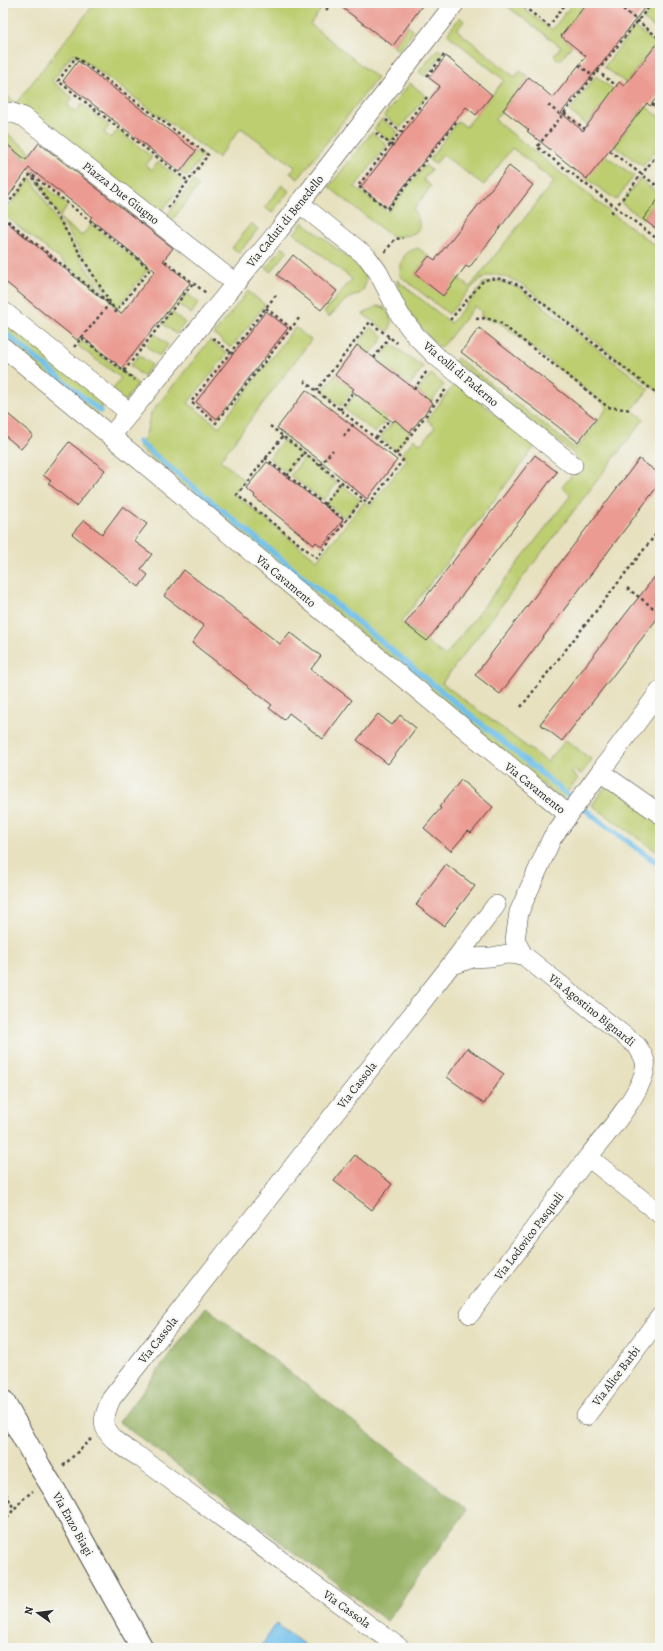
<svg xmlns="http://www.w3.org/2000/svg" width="663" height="1651" font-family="Alegreya,serif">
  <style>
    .green { fill: #bdce71; stroke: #747c4e }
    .forest { fill: #96b163; stroke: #606e47 }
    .water { fill: #71c0ec; stroke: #4e768c }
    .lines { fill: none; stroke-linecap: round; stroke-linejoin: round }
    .stream { stroke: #71c0ec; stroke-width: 5.5 }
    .building { fill: #eb9b92 }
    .street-casing { stroke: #474641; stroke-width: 20 }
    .primary-casing { stroke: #474641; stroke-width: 24 }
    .path { stroke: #474641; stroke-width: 2.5; stroke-dasharray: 3 3; stroke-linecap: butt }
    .street { stroke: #fff; stroke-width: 19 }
    .primary { stroke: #fff; stroke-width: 22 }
    .primary-bridge-casing { stroke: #474641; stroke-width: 24; stroke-linecap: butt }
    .primary-bridge { stroke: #fff; stroke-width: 22 }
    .labels { text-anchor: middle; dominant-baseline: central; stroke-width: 4; stroke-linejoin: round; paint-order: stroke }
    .street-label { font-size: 12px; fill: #2b2b2b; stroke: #f6f6f2 }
  </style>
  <rect width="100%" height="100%" fill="#f6f6f2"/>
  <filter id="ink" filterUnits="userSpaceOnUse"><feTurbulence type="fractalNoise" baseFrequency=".025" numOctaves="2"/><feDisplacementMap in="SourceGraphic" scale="8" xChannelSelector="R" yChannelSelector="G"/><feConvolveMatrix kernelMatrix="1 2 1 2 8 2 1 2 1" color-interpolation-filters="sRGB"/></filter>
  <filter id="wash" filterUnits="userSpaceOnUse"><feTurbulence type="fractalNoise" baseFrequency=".012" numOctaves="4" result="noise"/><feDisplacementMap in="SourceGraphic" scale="16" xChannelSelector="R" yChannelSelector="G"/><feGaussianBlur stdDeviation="0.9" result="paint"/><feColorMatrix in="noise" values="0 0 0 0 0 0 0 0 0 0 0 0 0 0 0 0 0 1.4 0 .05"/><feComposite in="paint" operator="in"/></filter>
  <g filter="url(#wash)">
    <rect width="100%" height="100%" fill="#e7e1bf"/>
    <path class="green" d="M95,3h231l-16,21 67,54 -79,101 -8,-6 5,-6 -54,-39 -23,30 -145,-105 -21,28 21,17 -6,7 9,7 6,-8 27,22 -5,7 7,5 7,-8 34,27 -6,8 5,5 7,-8 26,20 -25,33 -143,-112 -13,3v-13l13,10z
      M503,3h13l36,27 21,-27h14l-26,33 11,9 -12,16 -6,-5 7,-9z
      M656,3h4v29l-17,-13z
      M460,17l4,4 -7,9 58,47 5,-6 9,6 -34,43 110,88 55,41v144l-138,-109c-9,-4 -19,-9 -30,-9 -14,1 -33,28 -43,39l-49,-38c1,-15 2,-24 18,-28l11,8 -14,18 28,21 14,-18 13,10 84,-106 -42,-33 -28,37 -41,-30 -8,9 -6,-4 29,-39 8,6 38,-47 -57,-46z
      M408,26l6,5 -16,20 -5,-5z
      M635,27l21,17 -30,39 -22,-16z
      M438,49l5,4 -18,23 -6,-4z
      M596,76l18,14 -27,35 -18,-14z
      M410,83l16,13 -26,32 -16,-12z
      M645,106l15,11v28l-17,21 -29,-20z
      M382,119l16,13 -8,10 -16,-13z
      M372,132l15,13 -32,42 33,25 37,-47 6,5 -8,10 8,6 -17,23c1,4 4,8 5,12 4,16 -18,15 -27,16l-63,-50z
      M8,134l24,19 -5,7 -24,-19v-3z
      M196,151l7,5 -16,21 -7,-5z
      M602,153l32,23 -18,24 -33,-24z
      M31,178l71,115 -99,-79z
      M36,179l32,26 -9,13 23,18 9,-12 57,45 -32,41z
      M640,179l20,16 -17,24 -22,-16z
      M193,181l6,5 -29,37 -6,-4z
      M282,185l7,6 -17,22 -7,-6z
      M303,222l59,47c5,9 5,16 -1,24l-14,6 -18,18 -5,-5 28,-33 -58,-46z
      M251,223l7,6 -19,24 -7,-5z
      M283,247l5,4 -17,21 -5,-4z
      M397,280l54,43 33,-40 13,-3 23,8 129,101 -17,21 12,9 -202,264 105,79 19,-22 26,20 -11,14 -7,-4 -2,4 6,4 -17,22 -423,-353 1,-5 5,-3 2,-5 5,-21 59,-73 17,14 -39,49 31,24 76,-100 16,13 -91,120 24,20 -10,14 83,66 47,-58 6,4 37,-46 -6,-5 13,-16 7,5 14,-17 -8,-7 28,-37 81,62 -135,177 44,34 126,-161 -9,-8 13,-15 3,-7 -5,-12 -119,-92 3,-3 119,91 32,-42 -109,-85 -18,-5v-6l-6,-5 -32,40 -4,1c-18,-19 -39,-40 -42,-67z
      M248,291l17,14 -34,43 -17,-14z
      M187,293l12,10 -8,11 -13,-10z
      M377,306l6,1c8,8 11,16 5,25l-25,-18z
      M172,312l13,11 -9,11 -13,-10z
      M3,319l101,82 -4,10 -5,5 -92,-76z
      M371,327l13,10 -14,18 -13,-10z
      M155,334l13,11 -9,11 -13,-10z
      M82,341l56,43 -13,17 -13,-10 9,-13 -43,-32z
      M391,344l32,23 -13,18 -32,-24z
      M139,355l13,10 -9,11 -13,-10z
      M431,374l13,11 -13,17 -13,-11z
      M335,375l19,14 -13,17 -19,-15z
      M355,394l32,24 -12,15 -31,-24z
      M395,420l15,12 -14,19 -16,-13z
      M283,440l18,14 -14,19 -18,-15z
      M305,457l32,26 -13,17 -34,-24z
      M342,485l18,15 -15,18 -18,-14z
      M608,783l52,39v32l-68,-49z"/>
    <path class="forest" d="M206,1307l261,203 -80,111 -268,-199z"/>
    <path class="water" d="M276,1624l33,24h-49z"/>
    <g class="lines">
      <path class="stream" d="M3,331l97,80
        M139,442l459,378 62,45"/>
    </g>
    <g id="blocks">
      <path class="building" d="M336,3h88l-31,43z
        M587,3h61l-48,63 -39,47 22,18 36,-49 5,4 36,-46v53l-10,13 -3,-3 -60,76 -60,-48 2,-1 -26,-20 26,-33 24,21 33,-42 -25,-20z
        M446,56l46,39 -16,20 -10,-8 -79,101 -26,-21 79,-101 -11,-8z
        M78,61l118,90 -16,21 -117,-91z
        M3,141l23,19 13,-17 134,105 -10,13 27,22 -68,85 -41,-32 -4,4 -74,-60v-61l118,95 34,-43 -65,-52 2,-2 -63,-49 -26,36z
        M509,166l24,19 -64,83 -3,-2 -23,30 -28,-22 14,-18 6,4z
        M660,197v35l-17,-13z
        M293,255l44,36 -16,19 -44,-35z
        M266,311l22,17 -71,91 -21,-17z
        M479,328l117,91 -18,23 -117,-90z
        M357,345l76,58 -23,29 -15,-12 -2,2 -6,-4 -35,-27 2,-2 -19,-14z
        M306,390l91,70 -30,39 -41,-34 -49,-37z
        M3,410l30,25 -12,14 -18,-15z
        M69,442l36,28 -29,36 -28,-23 3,-2 -8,-6z
        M535,455l22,17 -130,169 -22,-17z
        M639,459l21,15v9l-160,211 -25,-19z
        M267,462l76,58 -21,27 -6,-5 -2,3 -60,-48 1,-2 -9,-7z
        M123,506l24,18 -13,17 18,13 -11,15 7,6 -9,12 -67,-53 12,-14 18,14z
        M184,570l96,74 10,-12 31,24 -10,13 41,31 -29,39 -34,-26 -5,7 -15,-12 3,-3 -80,-62 12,-17 -40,-30z
        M660,570v45l-98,126 -22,-17z
        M378,714l14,11 8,-10 16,13 -28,36 -31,-24z
        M461,780l32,27 -22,26 -3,-2 -17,20 -27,-23 17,-20 -2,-1z
        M446,864l29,22 -31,40 -28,-21z
        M467,1048l37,26 -20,30 -37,-27z
        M355,1155l37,29 -20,26 -38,-29z"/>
    </g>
  </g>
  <g filter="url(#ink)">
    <use href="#blocks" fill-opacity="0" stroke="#474641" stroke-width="1"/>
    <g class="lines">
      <g class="street-casing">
        <path id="street" d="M3,113l7,-1 14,5 211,166
          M299,203l68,54 11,15 22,43 16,21 20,20 137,109
          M3,311l127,102
          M3,347l566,468
          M111,436l168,-206 176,-227
          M660,691l-60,81 60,42
          M523,955l114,91c4,6 10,14 8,22 -3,25 -41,69 -57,89l72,57
          M450,966l22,-8 19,-1 16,-3 16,1 -8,-15 4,-28 33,-74 48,-66
          M470,1314l118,-157
          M586,1416l74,-99
          M400,1648l-259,-190c-12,-8 -31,-17 -36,-31 -3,-8 3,-20 6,-28l339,-433 46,-61"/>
      </g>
      <g class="primary-casing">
        <path id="primary" d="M3,1401l37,66
          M55,1491l87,157"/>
      </g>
      <path class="path" d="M519,3l30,23 17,-23
        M652,3l-115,144 123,94
        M623,9l37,30
        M326,10l6,-7
        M579,65l14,11
        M597,71l20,15
        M427,76l17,-21
        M427,97l-69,89 30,23 69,-88
        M652,104l8,6
        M548,105l13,10
        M564,113l21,16
        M386,120l17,13
        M376,133l17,13
        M610,151l50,37
        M168,208l40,-53 -132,-98 -18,24 130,100
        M3,210l28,-36 119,95 -34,43 -85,-138
        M611,213l49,-62
        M3,217l105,85
        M385,252l10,-13 8,-1
        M165,261l41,32
        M276,295l-85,107 25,21 84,-106
        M266,308l25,20
        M476,319l10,-1 13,4 109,85 24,3
        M450,320l33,-39c14,-6 25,0 38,5l139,110
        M82,338l53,42
        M213,338l20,16
        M74,347l36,-44
        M374,358l15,-21
        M124,371l69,-88
        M304,381l99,79 -34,44 -6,-5
        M414,389l13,-18
        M316,391l54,-69 27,21
        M340,410l13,-18
        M270,426l93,73 -46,59 -80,-63 46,-59
        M344,436l11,-14
        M375,438l14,-18
        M396,454l51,-66
        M265,458l81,63
        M320,465l13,-15
        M287,476l17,-23
        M324,505l17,-23
        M627,588l33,25
        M521,707l139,-178
        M63,1466l28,-27
        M3,1488l11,21
        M3,1522l20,-23 10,-8"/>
      <use href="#street" class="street"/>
      <use href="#primary" class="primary"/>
      <g class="primary-bridge-casing">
        <path id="primary-bridge" d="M40,1467l15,24"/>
      </g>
      <use href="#primary-bridge" class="primary-bridge"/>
    </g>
  </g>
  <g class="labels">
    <g class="street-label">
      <text transform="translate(121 193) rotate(38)">Piazza Due Giugno</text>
      <text transform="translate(285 221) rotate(-51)">Via Caduti di Benedello</text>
      <text transform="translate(461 374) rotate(40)">Via colli di Paderno</text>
      <text transform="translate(286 581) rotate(40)">Via Cavamento</text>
      <text transform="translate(535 788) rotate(39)">Via Cavamento</text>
      <text transform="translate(592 1010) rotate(39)">Via Agostino Bignardi</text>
      <text transform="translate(357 1085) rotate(-52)">Via Cassola</text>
      <text transform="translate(529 1236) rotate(-53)">Via Lodovico Pasquali</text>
      <text transform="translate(158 1340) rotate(-52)">Via Cassola</text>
      <text transform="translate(616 1376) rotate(-53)">Via Alice Barbi</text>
      <text transform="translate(73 1524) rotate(61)">Via Enzo Biagi</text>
      <text transform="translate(347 1609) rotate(36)">Via Cassola</text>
    </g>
  </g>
  <rect width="663" height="1651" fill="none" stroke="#f6f6f2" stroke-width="16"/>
  <g transform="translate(38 1613) rotate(284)" stroke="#f6f6f2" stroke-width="3" paint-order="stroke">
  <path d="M0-3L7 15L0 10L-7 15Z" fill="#2b2b2b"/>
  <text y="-6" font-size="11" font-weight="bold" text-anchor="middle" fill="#2b2b2b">N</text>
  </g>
</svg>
